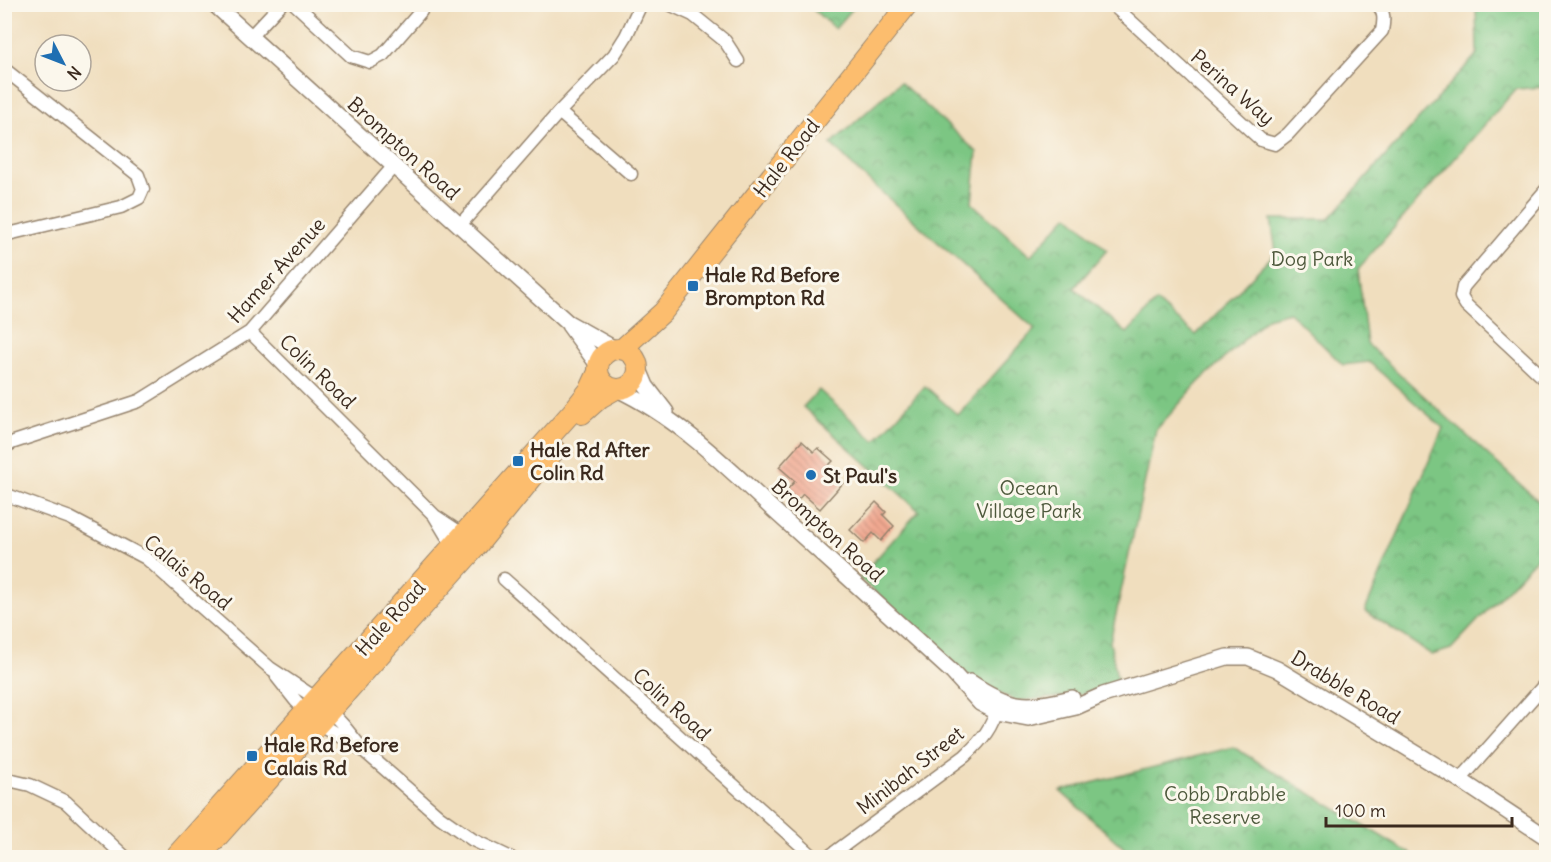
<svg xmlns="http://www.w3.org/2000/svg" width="1551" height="862" font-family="Delius,sans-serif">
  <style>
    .park { fill: url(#park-crowns); stroke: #5c7850; stroke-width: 1.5 }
    .building { fill: url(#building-back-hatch) }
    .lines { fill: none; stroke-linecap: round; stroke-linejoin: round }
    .minor-casing { stroke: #96846e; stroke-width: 15 }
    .tertiary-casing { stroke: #96846e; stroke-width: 18 }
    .primary-casing { stroke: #96846e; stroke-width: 22 }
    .minor { stroke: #fff; stroke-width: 12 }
    .tertiary { stroke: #fff; stroke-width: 15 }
    .primary { stroke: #fcbd6e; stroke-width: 20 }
    .poi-dot { fill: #1f6fb2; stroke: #fbf7ec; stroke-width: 2 }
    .labels { text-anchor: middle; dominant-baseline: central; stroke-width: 6; stroke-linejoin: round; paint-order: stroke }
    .street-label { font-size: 20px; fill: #3b2a1e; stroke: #fbf7ec }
    .park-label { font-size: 20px; fill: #4e593c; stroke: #fbf7ec }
    .poi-label { font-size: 20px; font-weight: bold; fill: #3b2a1e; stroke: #fbf7ec; text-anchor: start }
  </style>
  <defs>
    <pattern id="park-crowns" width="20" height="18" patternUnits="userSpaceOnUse" patternTransform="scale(1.5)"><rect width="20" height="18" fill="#7cc683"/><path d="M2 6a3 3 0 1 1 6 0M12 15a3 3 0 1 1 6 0" fill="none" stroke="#67a16b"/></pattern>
    <pattern id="building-back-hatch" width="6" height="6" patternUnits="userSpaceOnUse" patternTransform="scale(1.5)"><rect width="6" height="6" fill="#f2a991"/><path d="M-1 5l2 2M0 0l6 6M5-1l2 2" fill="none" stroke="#c58a76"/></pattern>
  </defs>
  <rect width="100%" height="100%" fill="#fbf7ec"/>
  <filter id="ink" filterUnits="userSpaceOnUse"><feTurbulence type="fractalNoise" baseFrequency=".0167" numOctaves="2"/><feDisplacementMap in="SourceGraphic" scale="12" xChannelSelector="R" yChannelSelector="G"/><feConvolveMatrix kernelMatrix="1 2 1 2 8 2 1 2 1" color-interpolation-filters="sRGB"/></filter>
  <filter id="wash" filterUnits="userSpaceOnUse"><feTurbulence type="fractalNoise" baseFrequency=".008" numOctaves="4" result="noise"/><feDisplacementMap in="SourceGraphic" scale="24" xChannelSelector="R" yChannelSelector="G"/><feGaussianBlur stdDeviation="1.35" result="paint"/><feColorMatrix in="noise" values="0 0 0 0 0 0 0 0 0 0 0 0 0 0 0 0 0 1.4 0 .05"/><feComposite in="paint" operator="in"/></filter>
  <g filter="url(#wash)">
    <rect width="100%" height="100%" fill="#f0debe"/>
    <path class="park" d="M808,5h48l-21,24z
      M1476,5h70v82l-30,2 -158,180 9,75 179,164v40l-95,101 -19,6 -67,-44 78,-183 -74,-66 -26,3 -54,-53 -22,6 -69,65 -42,47 -46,212 8,41 -43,13 -59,5 -42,-20 -115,-103 60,-67 -116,-104 16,-17 56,51 50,-55 33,29 77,-86 -176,-157 -28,-28 69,-62 77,70 -5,51 58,53 38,-41 39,35 -33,38 53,45 29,-31 40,33 80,-83 -5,-33h58l148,-165z
      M1233,747l183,110h-282l-74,-66z"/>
    <g id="blocks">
      <path class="building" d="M802,441l12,11 4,-4 15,13 -7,7 17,15 -23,26 -17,-15 -6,7 -11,-10 9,-10 -16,-14z
        M876,502l10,10 -3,3 11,11 -13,15 -8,-8 -9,10 -14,-13z"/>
    </g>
  </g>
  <g filter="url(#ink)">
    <use href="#blocks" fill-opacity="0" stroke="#96846e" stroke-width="1.5"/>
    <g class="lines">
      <g class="minor-casing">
        <path id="minor" d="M295,4l56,52 19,6 13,-7 38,-44
          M669,4l24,11 32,26 13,20
          M1112,4l149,136 14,4 13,-10 94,-103c2,-11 3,-19 -5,-27
          M250,37l31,-33
          M4,69l134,106 5,14 -4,9 -18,9 -117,28
          M559,112l72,62
          M1546,190l-83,97 -2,10 5,8 80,75
          M460,225l99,-113 55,-57 12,-19 15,-32
          M250,332l184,183 12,20 11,13
          M4,447l10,-5 125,-41 111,-69 143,-165
          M4,494l66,24 76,40 124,110 47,31 13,12 13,14 20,25
          M435,516l33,22
          M504,579l311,279
          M277,677l19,24 22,22 45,27 77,67 33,23 38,18
          M4,779l26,6 36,17 60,56
          M1460,780l86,-97
          M827,858l138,-102c18,-17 27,-28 34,-52"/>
      </g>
      <g class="tertiary-casing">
        <path id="tertiary" d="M214,4l353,318 48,27
          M569,325l29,40
          M638,367l8,19 20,26
          M617,389c62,29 112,80 162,126 58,52 115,104 173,157l28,31 17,9 31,6 48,-11 27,-12 124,-38h21l29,12 183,111 86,57
          M970,682c40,27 55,27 102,16"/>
      </g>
      <g class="primary-casing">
        <path id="primary" d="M598 369a20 20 0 1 1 40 0a20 20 0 1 1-40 0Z
          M622,349l41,-37 245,-308
          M582,414l18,-16 16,-9
          M174,858l398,-446 18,-23 8,-17
          M199,858l278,-312 78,-96"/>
      </g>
      <use href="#minor" class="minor"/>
      <use href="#tertiary" class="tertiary"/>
      <use href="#primary" class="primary"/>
    </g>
  </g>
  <g class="poi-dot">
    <rect x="687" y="280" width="12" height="12" rx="3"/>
    <rect x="512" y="455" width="12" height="12" rx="3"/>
    <circle cx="811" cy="475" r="6"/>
    <rect x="246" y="750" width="12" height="12" rx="3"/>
  </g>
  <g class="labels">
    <g class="street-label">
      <text transform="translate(1233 87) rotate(41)">Perina Way</text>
      <text transform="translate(404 148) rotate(42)">Brompton Road</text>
      <text transform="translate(786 158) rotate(-52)">Hale Road</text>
      <text transform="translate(276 270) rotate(-48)">Hamer Avenue</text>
      <text transform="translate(318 371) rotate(44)">Colin Road</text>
      <text transform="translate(828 530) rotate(42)">Brompton Road</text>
      <text transform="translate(188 572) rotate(39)">Calais Road</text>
      <text transform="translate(390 618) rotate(-48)">Hale Road</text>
      <text transform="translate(1346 687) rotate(31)">Drabble Road</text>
      <text transform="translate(672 704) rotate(42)">Colin Road</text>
      <text transform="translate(910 770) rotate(-38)">Minibah Street</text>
    </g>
    <g class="park-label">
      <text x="1312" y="258">Dog Park</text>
      <text x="1029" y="487">Ocean<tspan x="1029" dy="23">Village Park</tspan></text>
      <text x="1225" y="793">Cobb Drabble<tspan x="1225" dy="23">Reserve</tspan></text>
    </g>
    <g class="poi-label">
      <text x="705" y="274">Hale Rd Before<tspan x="705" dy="23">Brompton Rd</tspan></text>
      <text x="530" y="449">Hale Rd After<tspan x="530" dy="23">Colin Rd</tspan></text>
      <text x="823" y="475">St Paul's</text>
      <text x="264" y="744">Hale Rd Before<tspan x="264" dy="23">Calais Rd</tspan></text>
    </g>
  </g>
  <rect width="1551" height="862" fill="none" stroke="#fbf7ec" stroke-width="24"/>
  <g transform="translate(63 63) rotate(132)"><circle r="28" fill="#fbf7ec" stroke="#aea59a" stroke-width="1.5"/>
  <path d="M0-4.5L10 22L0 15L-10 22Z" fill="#1f6fb2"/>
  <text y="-9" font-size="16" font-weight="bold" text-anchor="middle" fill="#3b2a1e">N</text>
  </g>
  <path d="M1326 817v9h186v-9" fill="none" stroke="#3b2a1e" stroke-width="3"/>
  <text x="1335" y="817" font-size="18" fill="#3b2a1e" stroke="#fbf7ec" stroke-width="4.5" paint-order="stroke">100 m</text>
</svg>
